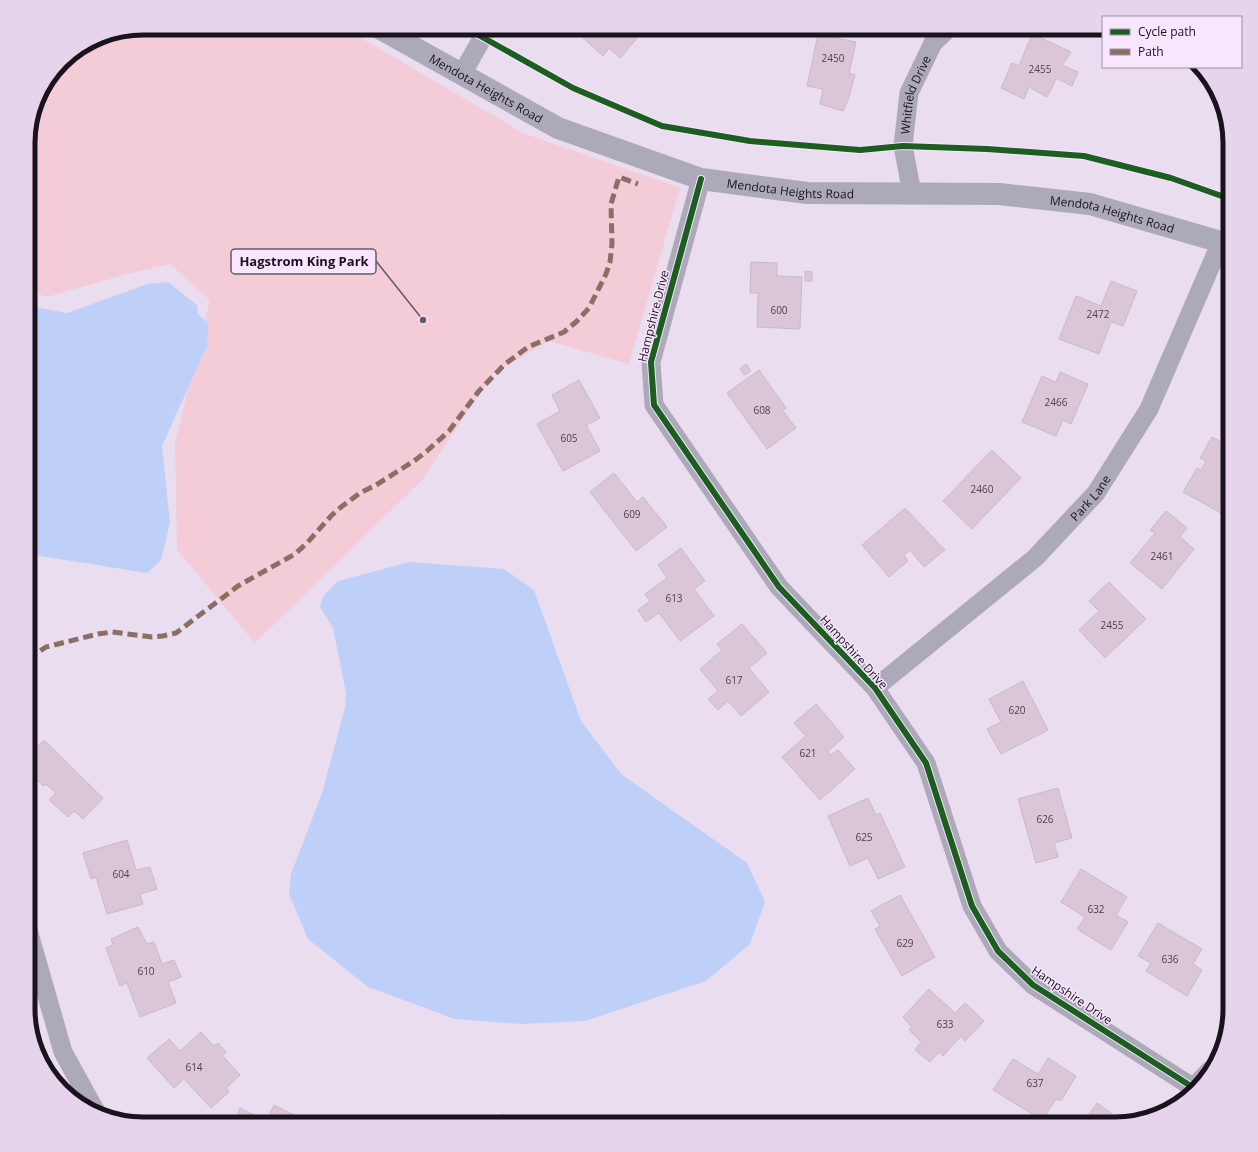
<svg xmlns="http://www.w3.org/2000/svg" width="1258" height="1152" font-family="'Open Sans',sans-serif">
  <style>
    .green { fill: #f3ccd7 }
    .water { fill: #bed0f7 }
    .building { fill: #dac6d6; stroke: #c7bbc6 }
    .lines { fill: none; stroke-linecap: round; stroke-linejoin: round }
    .minor { stroke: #aca9b8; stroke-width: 19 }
    .tertiary { stroke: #aca9b8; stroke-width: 22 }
    .quiet { stroke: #8d6e63; stroke-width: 5; stroke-dasharray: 10 5; stroke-linecap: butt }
    .cycleway-casing { stroke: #f8e5ff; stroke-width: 8 }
    .cycleway { stroke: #1b5e20; stroke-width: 6 }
    .labels { text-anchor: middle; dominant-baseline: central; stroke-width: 3; stroke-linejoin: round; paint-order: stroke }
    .number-label { font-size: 10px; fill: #4d424e }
    .street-label { font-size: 12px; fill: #1a121d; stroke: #f8e5ff }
    .rim { fill: none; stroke: #1a121d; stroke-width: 5 }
    .leader { fill: none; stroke: #635966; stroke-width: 1.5 }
    .callout-dot { fill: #635966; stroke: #f8e5ff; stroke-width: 1.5 }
    .callout { fill: #f8e5ff; stroke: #635966; stroke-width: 1.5 }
    .callout-label { font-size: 13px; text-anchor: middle; font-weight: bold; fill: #1a121d }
  </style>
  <rect width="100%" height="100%" fill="#eaddef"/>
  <path class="green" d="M143,28h201l179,105 157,55 -51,176 -80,-23 -56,32 -71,107 -167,163 -78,-93 -2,-107 35,-143 -40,-36 -43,10 -80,23 -19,-7v-155l12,-43 27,-35 32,-20z"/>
  <path class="water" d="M168,282l29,23 1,9 10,9 -1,23 -45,100 8,77 -9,37 -14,13 -119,-19v-248l39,7 81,-29z
    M410,562l94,7 30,21 47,131 40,53 126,89 18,39 -15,42 -44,37 -121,40 -64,3 -66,-5 -87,-32 -60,-48 -19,-45 2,-20 31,-81 23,-85 1,-15 -13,-65 -13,-21 4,-12 14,-14z"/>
  <path class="building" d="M592,28h54l-26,30 -11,-10 -6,8 -20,-18z
    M818,34l38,8 -7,31 6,2 -7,25 -5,11 -23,-7 3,-15 -16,-3z
    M1033,34l38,18 -9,13 16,7 -6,14 -16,-8 -3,8 -6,11 -18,-10 -5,12 -23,-11 11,-25 7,3 8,-20z
    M751,262l26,1v13l25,1 -2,52 -43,-2 1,-34h-8z
    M805,271l7,1v9h-7z
    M1111,281l26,10 -14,35 -12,-4 -12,32 -40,-15 17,-43 25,10z
    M746,364l5,7 -7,4 -4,-6z
    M759,370l27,38 -3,3 13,17 -29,21 -40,-56z
    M1060,372l28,12 -17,40 -8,-4 -7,16 -34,-14 20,-46 14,6z
    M579,380l21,38 -14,7 14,26 -37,20 -26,-47 23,-13 -8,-16z
    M1212,437l18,10v52l-9,14 -38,-21 14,-24 4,2 5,-9 -6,-3z
    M992,450l29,28 -49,51 -29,-28z
    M614,473l23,29 6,-5 24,30 -31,24 -46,-59z
    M905,508l40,42 -21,17 -14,-17 -6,5 4,6 -19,16 -27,-32z
    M1166,511l21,17 -7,9 14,12 -32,40 -32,-26 25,-30 -5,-3z
    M681,548l24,33 -11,8 20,27 -34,25 -21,-28 -13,9 -8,-12 12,-9 -5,-7 22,-16 -9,-13z
    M1109,582l37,37 -41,39 -26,-28 20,-19 -10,-10z
    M742,624l25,29 -18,15 20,24 -28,24 -13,-15 -10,9 -10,-11 10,-8 -18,-22 22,-19 -5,-6z
    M1023,681l25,49 -47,24 -14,-25 14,-7 -12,-23z
    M816,704l28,33 -16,14 3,4 7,-5 17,19 -35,31 -38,-43 24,-21 -12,-13z
    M44,740l59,58 -20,21 -9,-8 -6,6 -19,-17 7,-7 -10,-9 -3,2 -6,-6 -4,4 -5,-5v-23z
    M1058,788l14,50 -18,5 4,14 -22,6 -18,-64z
    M868,798l8,17 4,-2 25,54 -27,12 -10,-21 -18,8 -22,-50z
    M127,840l9,30 14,-3 7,22 -17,5 3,10 -36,10 -11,-37 -5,2 -8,-26z
    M1081,869l46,28 -11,18 12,7 -17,28 -34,-21 8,-12 -24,-15z
    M900,895l35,62 -33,19 -27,-47 5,-3 -9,-15z
    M1158,923l44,26 -9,15 9,6 -15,26 -41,-25 5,-8 -13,-7z
    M138,927l9,17 7,-2 8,22 12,-4 7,17 -13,5 8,21 -36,14 -13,-34 -7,3 -14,-38 7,-3 -2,-6z
    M929,989l26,24 10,-10 19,18 -19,20 -4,-5 -18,20 -4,-4 -9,10 -15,-12 6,-8 -12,-12 3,-3 -9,-10z
    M201,1032l13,14 4,-3 8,9 -4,3 18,20 -14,13 3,4 -18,16 -27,-29 -10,9 -27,-30 22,-19 11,12z
    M1048,1058l28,18 -15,25 -5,-2 -14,21 -49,-30 20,-31 25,15z
    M1097,1103l22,16 -4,5h-33z
    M274,1105l38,19h-79l7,-16 26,13z
    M502,1114l12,8 3,-4 9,6h-37z
    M1135,1114l6,5 -11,2z"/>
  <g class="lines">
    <g class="minor">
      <path d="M462,74l26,-46"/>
      <path d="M701,179l-50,183 3,43 125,182 96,101 51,75 46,143 26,45 35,34 164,105"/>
      <path id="s1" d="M912,193l-9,-47 6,-53 24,-50 16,-15"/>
      <path id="s2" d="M875,688l160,-130 61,-65 53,-84 72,-167"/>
      <path d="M28,930l35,122 32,58 4,5"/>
      <path d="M1194,1087l15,-16"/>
    </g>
    <path class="tertiary" id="s3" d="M379,28l179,100 143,51 106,14 192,1 91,10 131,38 9,5"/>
    <path class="quiet" d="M28,659l18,-12 52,-13 14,-2 40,5 11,-1 13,-3 62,-47 57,-32 12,-11 24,-27 10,-9 19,-14 16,-8 38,-24 13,-10 22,-20 30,-40 25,-26 24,-18 36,-15 13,-11 12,-13 17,-34 4,-12 2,-18 -1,-40 8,-27 19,7"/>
    <g class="cycleway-casing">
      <path id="cycleway" d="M466,28l107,60 89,38 88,15 110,9 43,-4 84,3 97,7 87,22 59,21
        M701,179l-50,183 3,43 125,182 96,101 51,75 46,143 26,45 35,34 164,105"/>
    </g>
    <use href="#cycleway" class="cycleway"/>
  </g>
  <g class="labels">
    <g class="number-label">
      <text x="833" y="58">2450</text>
      <text x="1040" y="69">2455</text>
      <text x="779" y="310">600</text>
      <text x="1098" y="314">2472</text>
      <text x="1056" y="402">2466</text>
      <text x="762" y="410">608</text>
      <text x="569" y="438">605</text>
      <text x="982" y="489">2460</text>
      <text x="632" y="514">609</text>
      <text x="1162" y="556">2461</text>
      <text x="674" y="598">613</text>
      <text x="1112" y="625">2455</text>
      <text x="734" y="680">617</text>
      <text x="1017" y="710">620</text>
      <text x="808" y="753">621</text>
      <text x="1045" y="819">626</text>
      <text x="864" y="837">625</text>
      <text x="121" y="874">604</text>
      <text x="1096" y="909">632</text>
      <text x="905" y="943">629</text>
      <text x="1170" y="959">636</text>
      <text x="146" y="971">610</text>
      <text x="945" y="1024">633</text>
      <text x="194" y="1067">614</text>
      <text x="1035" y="1083">637</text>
    </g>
    <g class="street-label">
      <text stroke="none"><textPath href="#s3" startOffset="123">Mendota Heights Road</textPath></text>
      <text stroke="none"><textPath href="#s1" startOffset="101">Whitfield Drive</textPath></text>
      <text stroke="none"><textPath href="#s3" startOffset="447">Mendota Heights Road</textPath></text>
      <text stroke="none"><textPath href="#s3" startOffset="771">Mendota Heights Road</textPath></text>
      <text transform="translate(653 316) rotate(-76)">Hampshire Drive</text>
      <text stroke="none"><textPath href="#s2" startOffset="288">Park Lane</textPath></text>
      <text transform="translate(854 652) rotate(48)">Hampshire Drive</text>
      <text transform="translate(1072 995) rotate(34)">Hampshire Drive</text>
    </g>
  </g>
  <path d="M0 0H1258V1152H0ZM143 35H1115A108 108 0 0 1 1223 143V1009A108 108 0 0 1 1115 1117H143A108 108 0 0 1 35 1009V143A108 108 0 0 1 143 35Z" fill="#e6d4ed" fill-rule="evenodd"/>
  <path class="rim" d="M143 35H1115A108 108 0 0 1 1223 143V1009A108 108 0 0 1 1115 1117H143A108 108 0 0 1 35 1009V143A108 108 0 0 1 143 35Z"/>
  <path class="leader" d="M423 320L376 261"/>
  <circle class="callout-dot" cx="423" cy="320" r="4"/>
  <rect class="callout" x="231" y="249" width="145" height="25" rx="4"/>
  <g class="callout-label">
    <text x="304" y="266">Hagstrom King Park</text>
  </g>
  <rect x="1102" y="16" width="140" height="52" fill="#f8e5ff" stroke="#9f91a5"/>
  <rect x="1110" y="29" width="20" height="6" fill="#1b5e20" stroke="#9f91a5"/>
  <text x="1138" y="36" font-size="12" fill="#1a121d">Cycle path</text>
  <rect x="1110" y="49" width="20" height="6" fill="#8d6e63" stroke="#9f91a5"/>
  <text x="1138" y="56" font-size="12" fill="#1a121d">Path</text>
</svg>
